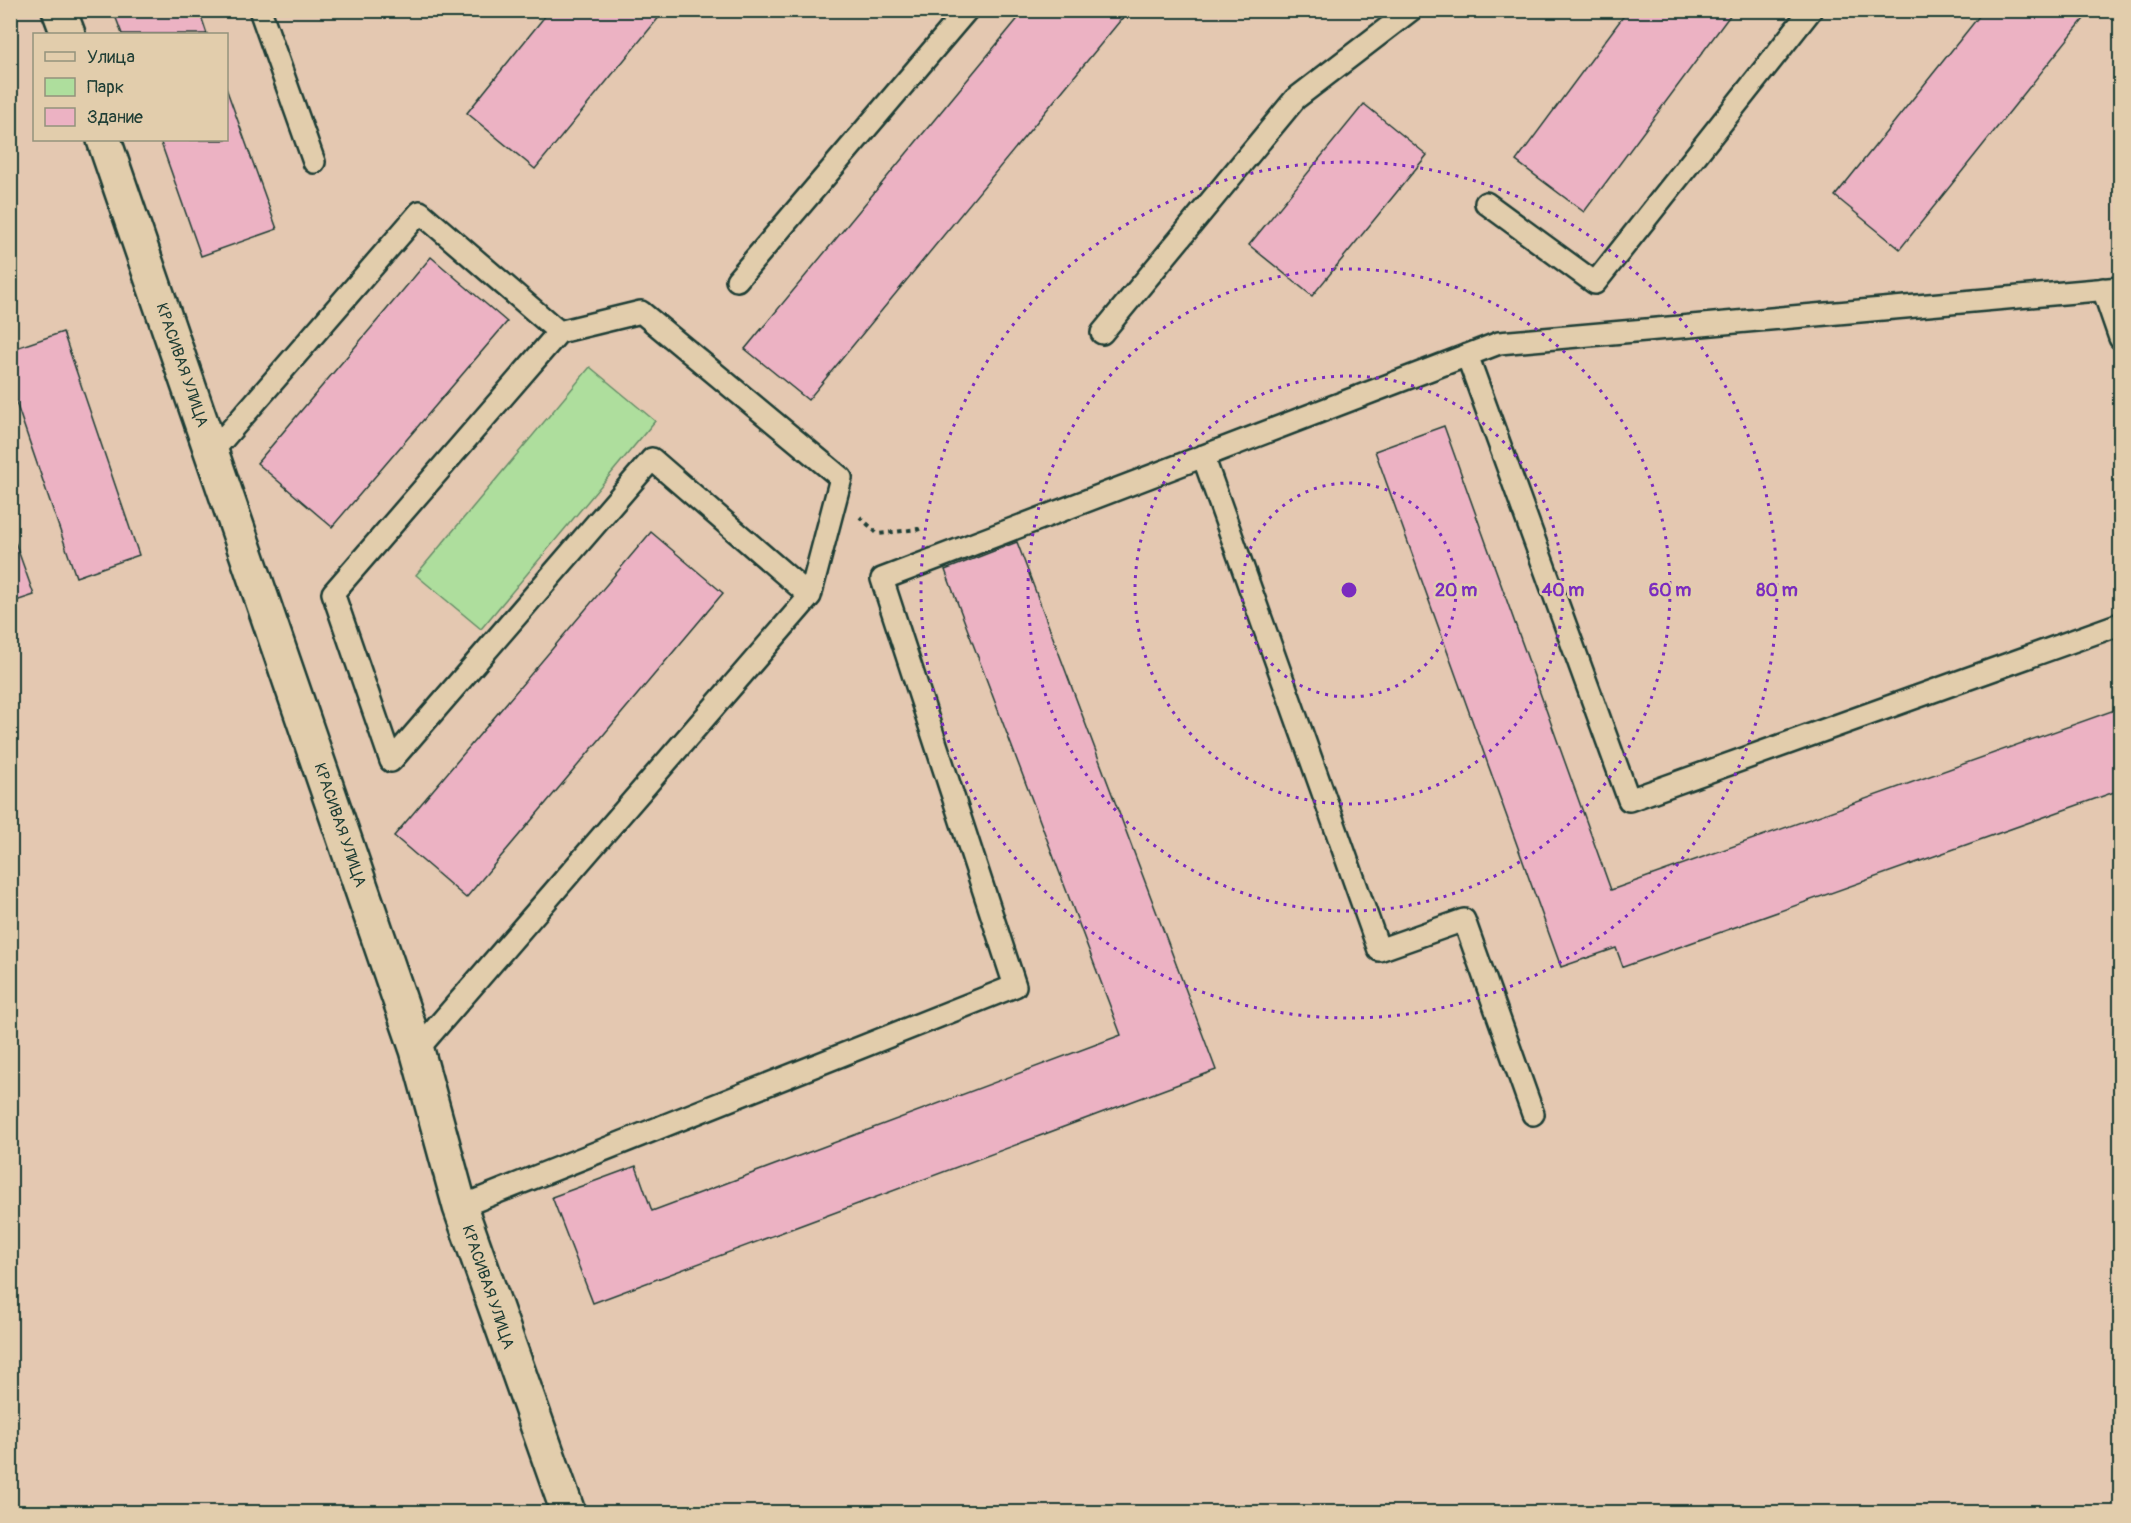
<svg xmlns="http://www.w3.org/2000/svg" width="2131" height="1523" font-family="Pangolin,sans-serif">
  <style>
    .green { fill: #aede9d; stroke: #668e68; stroke-width: 1.5 }
    .building { fill: #ecb2c3; stroke: #1f3d34; stroke-width: 1.5 }
    .lines { fill: none; stroke-linecap: round; stroke-linejoin: round }
    .service-casing { stroke: #1f3d34; stroke-width: 26 }
    .minor-casing { stroke: #1f3d34; stroke-width: 38 }
    .path { stroke: #1f3d34; stroke-width: 4; stroke-dasharray: 4.5 4.5; stroke-linecap: butt }
    .service { stroke: #e2cdac; stroke-width: 21 }
    .minor { stroke: #e2cdac; stroke-width: 33 }
    .ring { fill: none; stroke: #7b2cbf; stroke-width: 3; stroke-dasharray: 3 6 }
    .labels { text-anchor: middle; dominant-baseline: central; stroke-width: 5; stroke-linejoin: round; paint-order: stroke }
    .street-label { font-size: 16px; fill: #1f3d34; stroke: #e2cdac }
    .centre { fill: #7b2cbf; stroke: #e2cdac; stroke-width: 3 }
    .ring-label { font-size: 18px; text-anchor: middle; font-weight: bold; fill: #7b2cbf; stroke: #e2cdac; stroke-width: 5; stroke-linejoin: round; paint-order: stroke }
  </style>
  <rect width="100%" height="100%" fill="#e4c8b1"/>
  <filter id="ink" filterUnits="userSpaceOnUse"><feTurbulence type="fractalNoise" baseFrequency=".0167" numOctaves="2"/><feDisplacementMap in="SourceGraphic" scale="12" xChannelSelector="R" yChannelSelector="G"/><feConvolveMatrix kernelMatrix="1 2 1 2 8 2 1 2 1" color-interpolation-filters="sRGB"/></filter>
  <g filter="url(#ink)">
    <path class="green" d="M590,367l65,54 -174,208 -65,-54z"/>
    <path class="building" d="M113,10h86l8,24h-85z
      M550,10h115l-130,159 -68,-56z
      M1025,10h104l-321,390 -63,-51z
      M1628,10h106l-150,202 -68,-51z
      M1984,10h107l-191,239 -65,-53z
      M226,88l51,141 -76,27 -41,-116h66z
      M1364,104l63,51 -115,141 -63,-51z
      M431,257l76,65 -175,205 -75,-64z
      M63,332l76,223 -63,22 -66,-192v-35z
      M1444,426l167,464 509,-182v82l-497,177 -7,-19 -55,19 -186,-516z
      M10,528l24,67 -24,8z
      M651,532l72,61 -257,305 -72,-62z
      M1017,542l199,528 -623,233 -41,-106 84,-31 16,45 469,-176 -176,-465z"/>
    <g class="lines">
      <g class="service-casing">
        <path id="service" d="M260,10l54,152
          M1486,203l109,80 216,-273
          M737,280l230,-270
          M2103,289l17,49
          M559,332l82,-20 200,166 -31,118
          M1102,333l193,-234 116,-89
          M1467,355l162,445 491,-176
          M212,452l208,-240 139,120 -226,261 58,168 261,-302 158,137 -393,454
          M1203,456l176,494 85,-30 69,194
          M460,1207l555,-221 -133,-407 617,-236 621,-55"/>
      </g>
      <g class="minor-casing">
        <path id="minor" d="M59,10l9,24
          M104,140l313,910 43,157 108,305"/>
      </g>
      <path class="path" d="M860,517l18,17 40,-5 2,6"/>
      <use href="#service" class="service"/>
      <use href="#minor" class="minor"/>
    </g>
  </g>
  <g class="ring">
    <circle cx="1349" cy="590" r="107"/>
    <circle cx="1349" cy="590" r="214"/>
    <circle cx="1349" cy="590" r="321"/>
    <circle cx="1349" cy="590" r="428"/>
  </g>
  <g class="labels">
    <g class="street-label">
      <text transform="translate(182 365) rotate(71)">КРАСИВАЯ УЛИЦА</text>
      <text transform="translate(340 825) rotate(71)">КРАСИВАЯ УЛИЦА</text>
      <text transform="translate(488 1287) rotate(71)">КРАСИВАЯ УЛИЦА</text>
    </g>
  </g>
  <circle cx="1349" cy="590" r="9" class="centre"/>
  <g class="ring-label">
    <text x="1456" y="596">20 m</text>
    <text x="1563" y="596">40 m</text>
    <text x="1670" y="596">60 m</text>
    <text x="1777" y="596">80 m</text>
  </g>
  <rect width="2131" height="1523" fill="none" stroke="#e2cdac" stroke-width="36"/>
  <rect x="18" y="18" width="2095" height="1487" fill="none" stroke="#1f3d34" stroke-width="2" filter="url(#ink)"/>
  <rect x="33" y="33" width="195" height="108" fill="#e2cdac" stroke="#94937c" stroke-width="1.5"/>
  <rect x="45" y="52" width="30" height="9" fill="#e2cdac" stroke="#94937c" stroke-width="1.5"/>
  <text x="87" y="63" font-size="18" fill="#1f3d34">Улица</text>
  <rect x="45" y="78" width="30" height="18" fill="#aede9d" stroke="#94937c" stroke-width="1.5"/>
  <text x="87" y="93" font-size="18" fill="#1f3d34">Парк</text>
  <rect x="45" y="108" width="30" height="18" fill="#ecb2c3" stroke="#94937c" stroke-width="1.5"/>
  <text x="87" y="123" font-size="18" fill="#1f3d34">Здание</text>
</svg>
